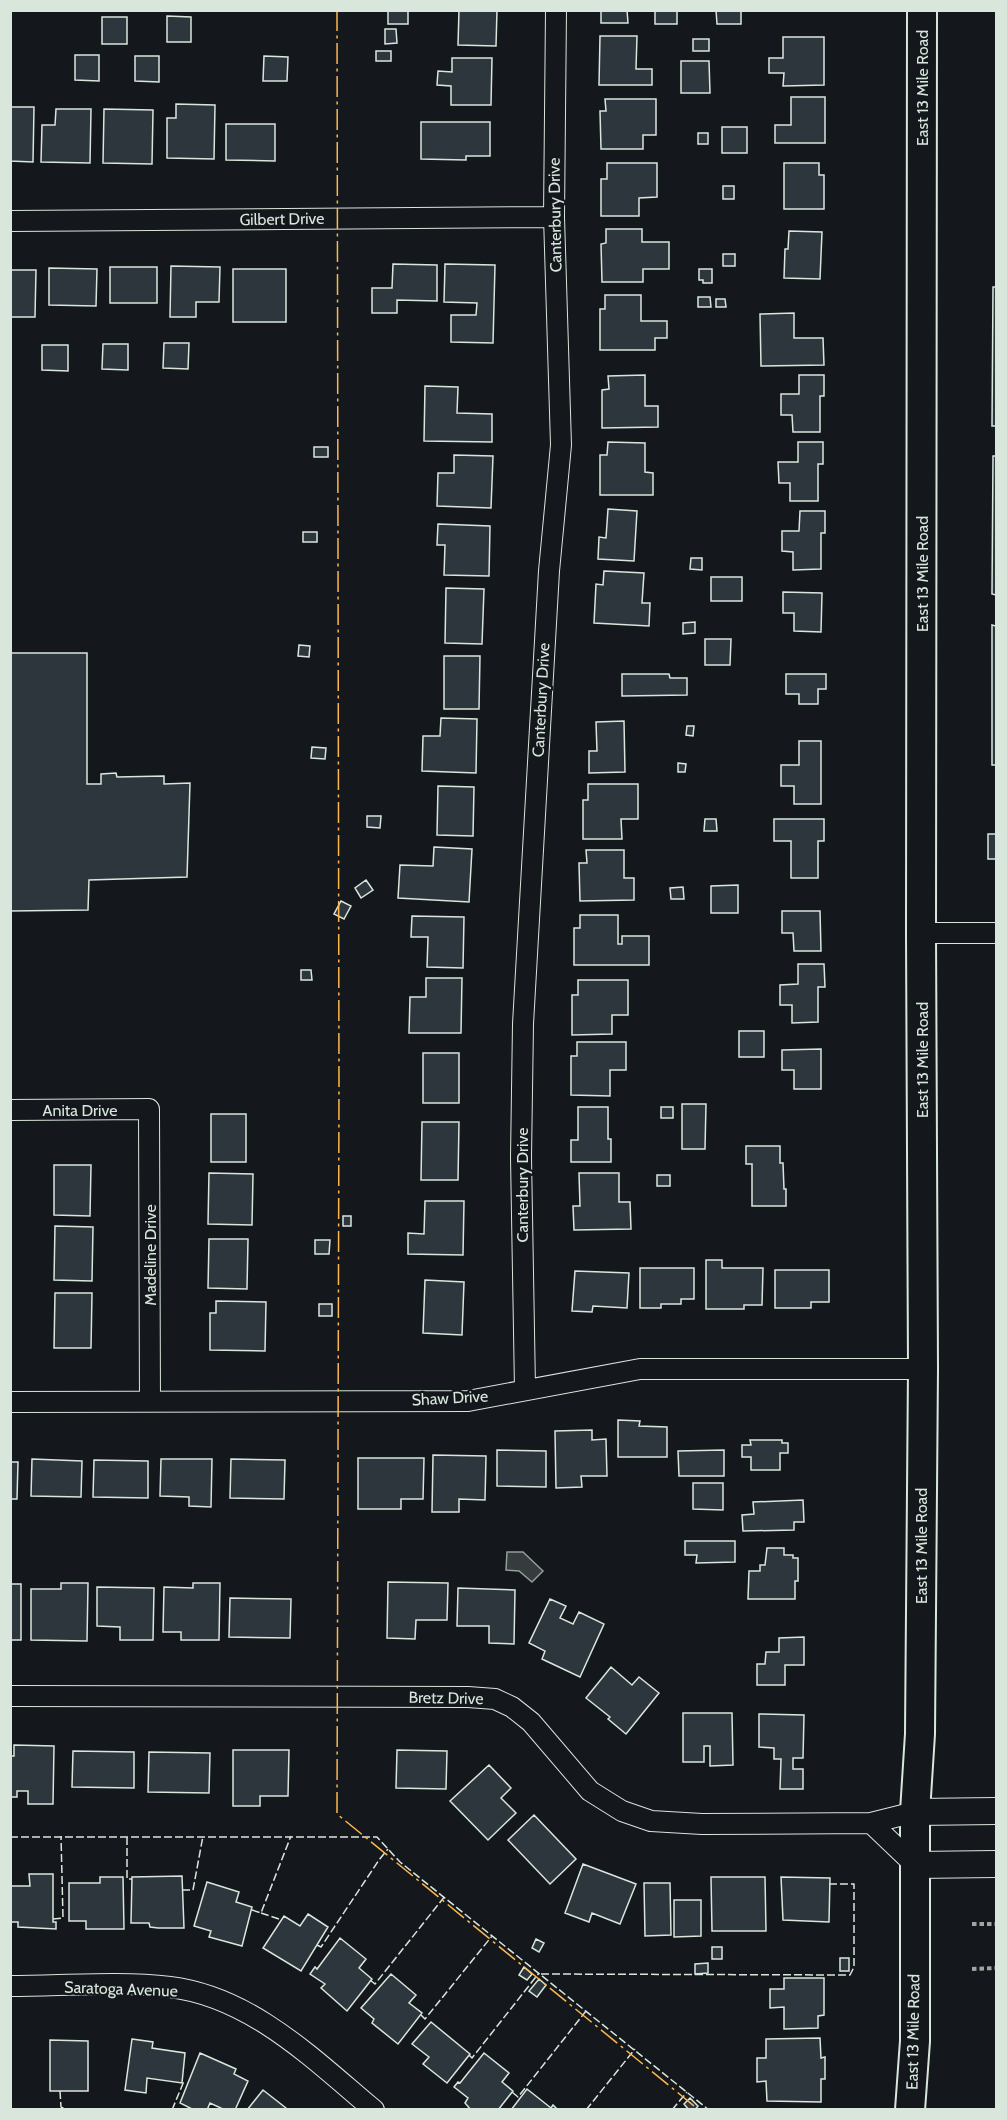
<svg xmlns="http://www.w3.org/2000/svg" width="1007" height="2120" font-family="Cabin,sans-serif">
  <style>
    .water { fill: #363b3e; stroke: #939e99; stroke-width: 1.5 }
    .building { fill: #2c363c; stroke: #d8e6dc; stroke-width: 1.5 }
    .lines { fill: none; stroke-linecap: round; stroke-linejoin: round }
    .minor-casing { stroke: #d8e6dc; stroke-width: 22 }
    .tertiary-casing { stroke: #d8e6dc; stroke-width: 28 }
    .secondary-casing { stroke: #d8e6dc; stroke-width: 32 }
    .path { stroke: #9da8a2; stroke-width: 4; stroke-dasharray: 4.5 3; stroke-linecap: butt }
    .minor { stroke: #14181c; stroke-width: 20 }
    .tertiary { stroke: #14181c; stroke-width: 26 }
    .secondary { stroke: #14181c; stroke-width: 28 }
    .fence { stroke: #d8e6dc; stroke-width: 1.5; stroke-dasharray: 8 3; stroke-linecap: butt }
    .power { stroke: #ffb74d; stroke-width: 1.5; stroke-dasharray: 21 4.5 3 4.5; stroke-linecap: butt }
    .labels { text-anchor: middle; dominant-baseline: central; stroke-width: 4.5; stroke-linejoin: round; paint-order: stroke }
    .street-label { font-size: 16px; fill: #d8e6dc; stroke: #14181c }
  </style>
  <rect width="100%" height="100%" fill="#14181c"/>
  <path class="water" d="M507,1552h16l20,19 -11,11 -13,-11 -13,-1z"/>
  <path class="building" d="M388,10h20v14h-20z
    M459,10h38l-1,36 -38,-1z
    M601,10h26l1,13h-27z
    M655,10h22v14h-22z
    M716,10h25v14h-24z
    M167,16l24,1v25h-24z
    M102,17h25v27h-25z
    M385,29h11l1,14 -12,1z
    M600,36h37l-1,33h16v16h-53z
    M783,37h41v48l-41,1 1,-13h-15v-15h14z
    M693,39h16v12h-16z
    M376,51h15v10h-15z
    M75,55h24v26l-24,-1z
    M135,56h24v26l-24,-1z
    M264,56l24,1 -1,24h-24z
    M452,58h40l-1,47h-40v-19l-14,-1 1,-14 14,1z
    M681,61h28l1,32h-29z
    M791,97h34v46h-50v-18h16z
    M605,99h51v36h-13v14h-42l-1,-38h6z
    M176,104l39,1 -1,54 -47,-1v-40h9z
    M10,107h24l-1,55 -23,-1z
    M56,109h35l-1,54 -49,-1 1,-37h13z
    M104,109l49,1 -1,54 -49,-1z
    M421,122h69v34h-24v4l-45,-1z
    M226,124h49v37l-49,-1z
    M722,127h25v26h-25z
    M698,133h10v11h-10z
    M607,163h50v34l-18,1v18h-38v-37h6z
    M784,163h35v12h5v34h-40z
    M723,186h11v13h-11z
    M606,229h36v13h27v27h-26v13h-41l-1,-38 5,-1z
    M789,231l33,1 -2,47 -36,-1 1,-29h3z
    M723,254h12v12h-12z
    M393,264l44,1v36l-40,-1v13h-25v-25h20z
    M445,264l50,1 -2,78 -42,-1v-27h25l1,-12 -33,-1z
    M171,266l49,1 -1,35h-23v15h-26z
    M110,267h47v36h-47z
    M49,268l48,1 -1,37 -47,-1z
    M233,269h53v53h-53z
    M699,269h13v14h-9v-3h-4z
    M10,270h26l-1,47h-25z
    M993,287h3v139h-4z
    M605,295h36v26h26v17h-12v12h-55v-41h5z
    M698,297h12l1,10h-13z
    M716,299h9l1,8h-10z
    M794,313v25h29l1,27 -63,1 -1,-52z
    M164,343h25l-1,26 -25,-1z
    M103,344h25v26l-26,-1z
    M42,345h26v26l-26,-1z
    M645,375v31h13v21l-56,1v-38l7,-1 -1,-13z
    M799,375h25v21h-4v36h-27l-1,-17h-11v-21h18z
    M425,386l33,1 -1,26 35,1v28l-68,-1z
    M608,442l37,1v29l8,1v22h-53v-40h7z
    M798,442h25v22h-5v37h-28v-18h-11l-1,-21h20z
    M314,447h14v10h-14z
    M454,455l39,1 -2,52 -54,-2 1,-33h16z
    M993,456h3v139l-4,-1z
    M608,509l29,2 -3,50 -36,-2 1,-22 7,1z
    M800,511h25v22h-4v36l-28,1v-18l-11,-1v-20h17z
    M438,524l52,2 -1,50 -45,-1 1,-30h-8z
    M303,532h14v10h-14z
    M691,558h11v12l-12,-1z
    M604,571l40,2 -2,30h8l-1,23 -55,-3 2,-39 7,1z
    M711,577h31v24h-31z
    M446,588l38,1 -2,55 -37,-1z
    M783,592l39,1 -1,39 -27,-1v-18h-11z
    M695,622v11l-12,1v-11z
    M992,625l4,1v139h-4z
    M705,639h26l-1,26h-25z
    M299,645l11,1 -1,11 -11,-1z
    M10,653h77v131h14v-10l15,-1 1,4 47,-1v8l26,-1 -3,94 -98,3 -1,30 -78,1z
    M444,656h36l-1,53h-35z
    M622,674h47l1,4h17v17l-65,1z
    M786,674h40v15h-8v15h-19v-10h-13z
    M441,718l36,1 -1,54 -54,-2 1,-35h17z
    M624,721l1,51 -36,1v-22h8l-1,-29z
    M687,726h7l-1,10 -7,-1z
    M799,741h22v63h-27v-18h-13v-21h18z
    M312,747l14,1 -1,11 -14,-1z
    M678,763l8,1 -1,8h-7z
    M588,784h50v35h-17l1,20h-39v-39h5z
    M438,786l36,1 -1,49 -36,-1z
    M367,816h14l-1,12 -13,-1z
    M705,819h11l1,12h-13z
    M774,819h50v22h-6v37h-27v-37h-17z
    M988,834h8v25h-8z
    M434,847l38,2 -3,53 -71,-4 2,-33 33,1z
    M586,850h38v28h10v22l-54,1 -1,-38h8z
    M366,880l7,10 -12,8 -6,-10z
    M738,885v28h-27v-27z
    M683,887l1,12h-13l-1,-11z
    M341,901l10,5 -7,13 -10,-5z
    M782,911h38l1,40h-27l-1,-18h-11z
    M580,915h38v29h4v-8h27v29h-75v-37h6z
    M412,916l52,1 -1,51 -36,-1 1,-30h-17z
    M798,964h26l1,23h-7v35l-26,1v-18h-12v-20l18,-1z
    M301,970h10l1,10h-11z
    M426,978h36l-1,55h-52l1,-36h16z
    M578,980h50v35h-16v19l-40,1v-40h6z
    M739,1031h25v26h-25z
    M577,1042h49v28h-16v26l-39,-1v-39h6z
    M821,1049v40h-27v-19h-12v-20z
    M423,1053h36v50h-36z
    M682,1104h24l-1,45h-23z
    M578,1107h30v32h3v23h-40v-22h7z
    M661,1107h12v11h-12z
    M211,1114h35v48h-35z
    M422,1122h37l-1,58h-37z
    M746,1146h34v17h3l1,26h2v17h-34v-42h-6z
    M54,1165h37l-1,51 -36,-1z
    M209,1173l44,1 -1,51 -44,-1z
    M579,1173h40v29h11l1,27 -57,1 -1,-24h7z
    M657,1175h13v11h-13z
    M425,1201h39l-1,54 -55,-1v-21l16,1z
    M343,1216h8v10h-8z
    M55,1226l38,1 -1,54 -38,-1z
    M209,1239h39l-1,50 -39,-1z
    M315,1240h15l-1,14h-14z
    M706,1260h16v8h41l-1,37h-18v4h-38z
    M640,1268h54v31h-13v5h-20v4h-21z
    M775,1270h54v32h-18v6h-36z
    M575,1271l54,2 -2,35 -34,-2 -1,6 -20,-1z
    M425,1280l39,2 -2,53 -39,-2z
    M55,1293h37l-1,55h-37z
    M216,1301l50,1 -1,49 -55,-1v-37h6z
    M319,1304h13v12h-13z
    M618,1420l22,1 -1,5 28,1v30h-49z
    M592,1430v10l14,-1 1,37h-26l1,11 -26,1 -1,-57z
    M750,1440h32v3h6v10h-8v17h-29v-13h-9v-12h9z
    M497,1450l49,1v36l-49,-1z
    M724,1450v26h-45l-1,-25z
    M433,1455l53,1 -1,44 -26,-1v13h-27z
    M358,1458h66l-1,41h-22v10h-43z
    M32,1459l50,2 -1,36 -50,-1z
    M161,1459h51l-1,48 -22,-1v-9l-29,-1z
    M231,1459l54,1 -1,39 -54,-1z
    M94,1460l54,1v37l-55,-1z
    M10,1462h8l-1,37h-7z
    M693,1483h30v27l-30,-1z
    M803,1500l1,22h-10v8l-51,1 -1,-16 12,-1 -1,-12z
    M685,1541h50v21l-39,1 1,-8h-12z
    M767,1548h17v7h9v3h5v23h-3v18h-47l1,-28h11v-6h5z
    M388,1582l60,1 -1,37h-31l-1,19 -28,-1z
    M61,1583h27l-1,58 -56,-1v-51h30z
    M193,1583h27l-1,57h-38v-8h-18l1,-45 29,1z
    M10,1584h11v56h-11z
    M97,1587l57,1 -1,52h-33v-13l-23,-1z
    M458,1588l57,2 -1,54 -25,-1v-17h-32z
    M230,1598l61,1 -1,39 -61,-1z
    M550,1599l16,7 -6,12 13,6 6,-12 25,12 -24,53 -38,-18 3,-8 -16,-8z
    M804,1637v28h-19v20h-28v-21h8l1,-12h13v-14z
    M611,1667l21,18 7,-8 20,16 -33,41 -18,-15 2,-2 -24,-19z
    M683,1713h49l1,52 -23,1v-20h-6v16h-21z
    M759,1714l45,1 -1,43h-10v11h10v20h-23l1,-30h-7v-11l-15,-1z
    M14,1745l40,1 -1,58h-25v-13h-11v6h-7v-41h4z
    M233,1750h56l-1,46h-28v10h-27z
    M397,1750l50,1 -1,38 -50,-1z
    M73,1751l61,1v36l-62,-1z
    M149,1752l61,1 -1,40 -61,-1z
    M489,1765l22,23 -10,10 15,15 -28,27 -38,-39z
    M534,1815l42,44 -26,25 -42,-44z
    M583,1864l53,20 -16,40 -28,-11 -3,9 -24,-9z
    M29,1874h24v48h3v7l-38,-2v-5h-8v-36h20z
    M182,1876l2,52h-26l-8,-1 -1,-4h-18l1,-46z
    M100,1877h23l1,52h-38v-8h-17v-38h31z
    M711,1877h54l1,54h-54z
    M781,1877l49,1 -1,44 -46,-2z
    M207,1882l32,10 -3,10 16,5 -10,39 -33,-9 2,-6 -17,-5z
    M644,1883h26l1,52 -26,1z
    M674,1900h27v36l-27,1z
    M308,1914l20,13 -27,44 -38,-23 21,-32 16,10z
    M340,1938l26,21 -7,9 13,11 -25,32 -26,-23 4,-4 -15,-10 5,-7 2,2z
    M536,1939l8,4 -5,9 -7,-4z
    M712,1947h10v12h-10z
    M840,1958h9v13h-9z
    M708,1963v10l-13,1v-10z
    M524,1967l8,7 -5,6 -8,-5z
    M391,1974l25,21 -7,8 13,10 -24,31 -26,-21 2,-4 -13,-11z
    M784,1978h40v37l-6,1v12l-34,1v-22l-14,1v-19h14z
    M539,1979l7,6 -9,12 -8,-6z
    M431,2022l39,32 -23,29 -24,-19 6,-7 -17,-13z
    M820,2038l1,20 4,-1v22h-4v23l-54,-1 -1,-20 -9,1v-24h9v-19z
    M132,2039l21,3 -1,6 33,5 -3,30 -35,-5 -1,15 -21,-3z
    M50,2040l38,1v50h-38z
    M200,2053l36,16 -2,5 14,7 -13,29h-10l-15,-7 -3,7h-13l-14,-7z
    M484,2053l25,20 -7,9 11,9 -15,19h-27l-6,-7 3,-5 -14,-11 4,-5 2,1z
    M527,2089l24,19 2,-3 5,5h-47z
    M263,2090l23,18 -2,2h-37z
    M690,2098l8,8 -3,4h-6l-5,-6z"/>
  <g class="lines">
    <g class="minor-casing">
      <path id="minor" d="M10,221l544,-4
        M921,933h75
        M10,1110l139,-1 1,292
        M525,1389l-4,-232 2,-133 26,-453 12,-126 -7,-228 2,-207
        M10,1402l458,-1 172,-32h283
        M10,1696l458,1 27,2 17,8 19,15 59,69 32,20 29,10 51,3 169,-1 44,-11
        M871,1823l44,42
        M10,1986c51,0 110,-5 160,1 82,10 144,73 204,123"/>
    </g>
    <g class="tertiary-casing">
      <path id="tertiary" d="M915,1812l81,-1
        M915,1865l81,-1"/>
    </g>
    <g class="secondary-casing">
      <path id="secondary" d="M910,2110l5,-69v-229l5,-78 3,-365 -2,-436 1,-923"/>
    </g>
    <path class="path" d="M972,1924h24
      M972,1969l24,-1"/>
    <use href="#minor" class="minor"/>
    <use href="#tertiary" class="tertiary"/>
    <use href="#secondary" class="secondary"/>
    <path class="fence" d="M10,1837h367l23,25 309,248
      M127,1837v42h5
      M182,1890h11l10,-54
      M252,1910l9,3 30,-77
      M261,1913l21,7
      M53,1919l10,-1 -2,-82
      M317,1945l4,2 58,-87 9,-11
      M541,1974l309,1 4,-8v-83h-25
      M370,1980l5,4 70,-88
      M421,2015l4,4 67,-83
      M469,2055l3,3 67,-85
      M60,2091l1,16 6,3
      M512,2092l6,5 68,-86
      M172,2110l12,-29 -2,-1
      M586,2110l49,-61
      M672,2110l15,-18"/>
    <path class="power" d="M337,10l2,1079 -2,725 362,296"/>
  </g>
  <g class="labels">
    <g class="street-label">
      <text transform="translate(922 88) rotate(-90)">East 13 Mile Road</text>
      <text transform="translate(555 215) rotate(-91)">Canterbury Drive</text>
      <text transform="translate(282 219) rotate(-1)">Gilbert Drive</text>
      <text transform="translate(922 574) rotate(-90)">East 13 Mile Road</text>
      <text transform="translate(541 700) rotate(-87)">Canterbury Drive</text>
      <text transform="translate(922 1060) rotate(-90)">East 13 Mile Road</text>
      <text x="80" y="1110">Anita Drive</text>
      <text transform="translate(522 1185) rotate(-90)">Canterbury Drive</text>
      <text transform="translate(150 1255) rotate(-90)">Madeline Drive</text>
      <text transform="translate(450 1398) rotate(-3)">Shaw Drive</text>
      <text transform="translate(921 1546) rotate(-90)">East 13 Mile Road</text>
      <text transform="translate(446 1698) rotate(1)">Bretz Drive</text>
      <text transform="translate(121 1989) rotate(2)">Saratoga Avenue</text>
      <text transform="translate(913 2032) rotate(-89)">East 13 Mile Road</text>
    </g>
  </g>
  <rect width="1007" height="2120" fill="none" stroke="#d8e6dc" stroke-width="24"/>
</svg>
